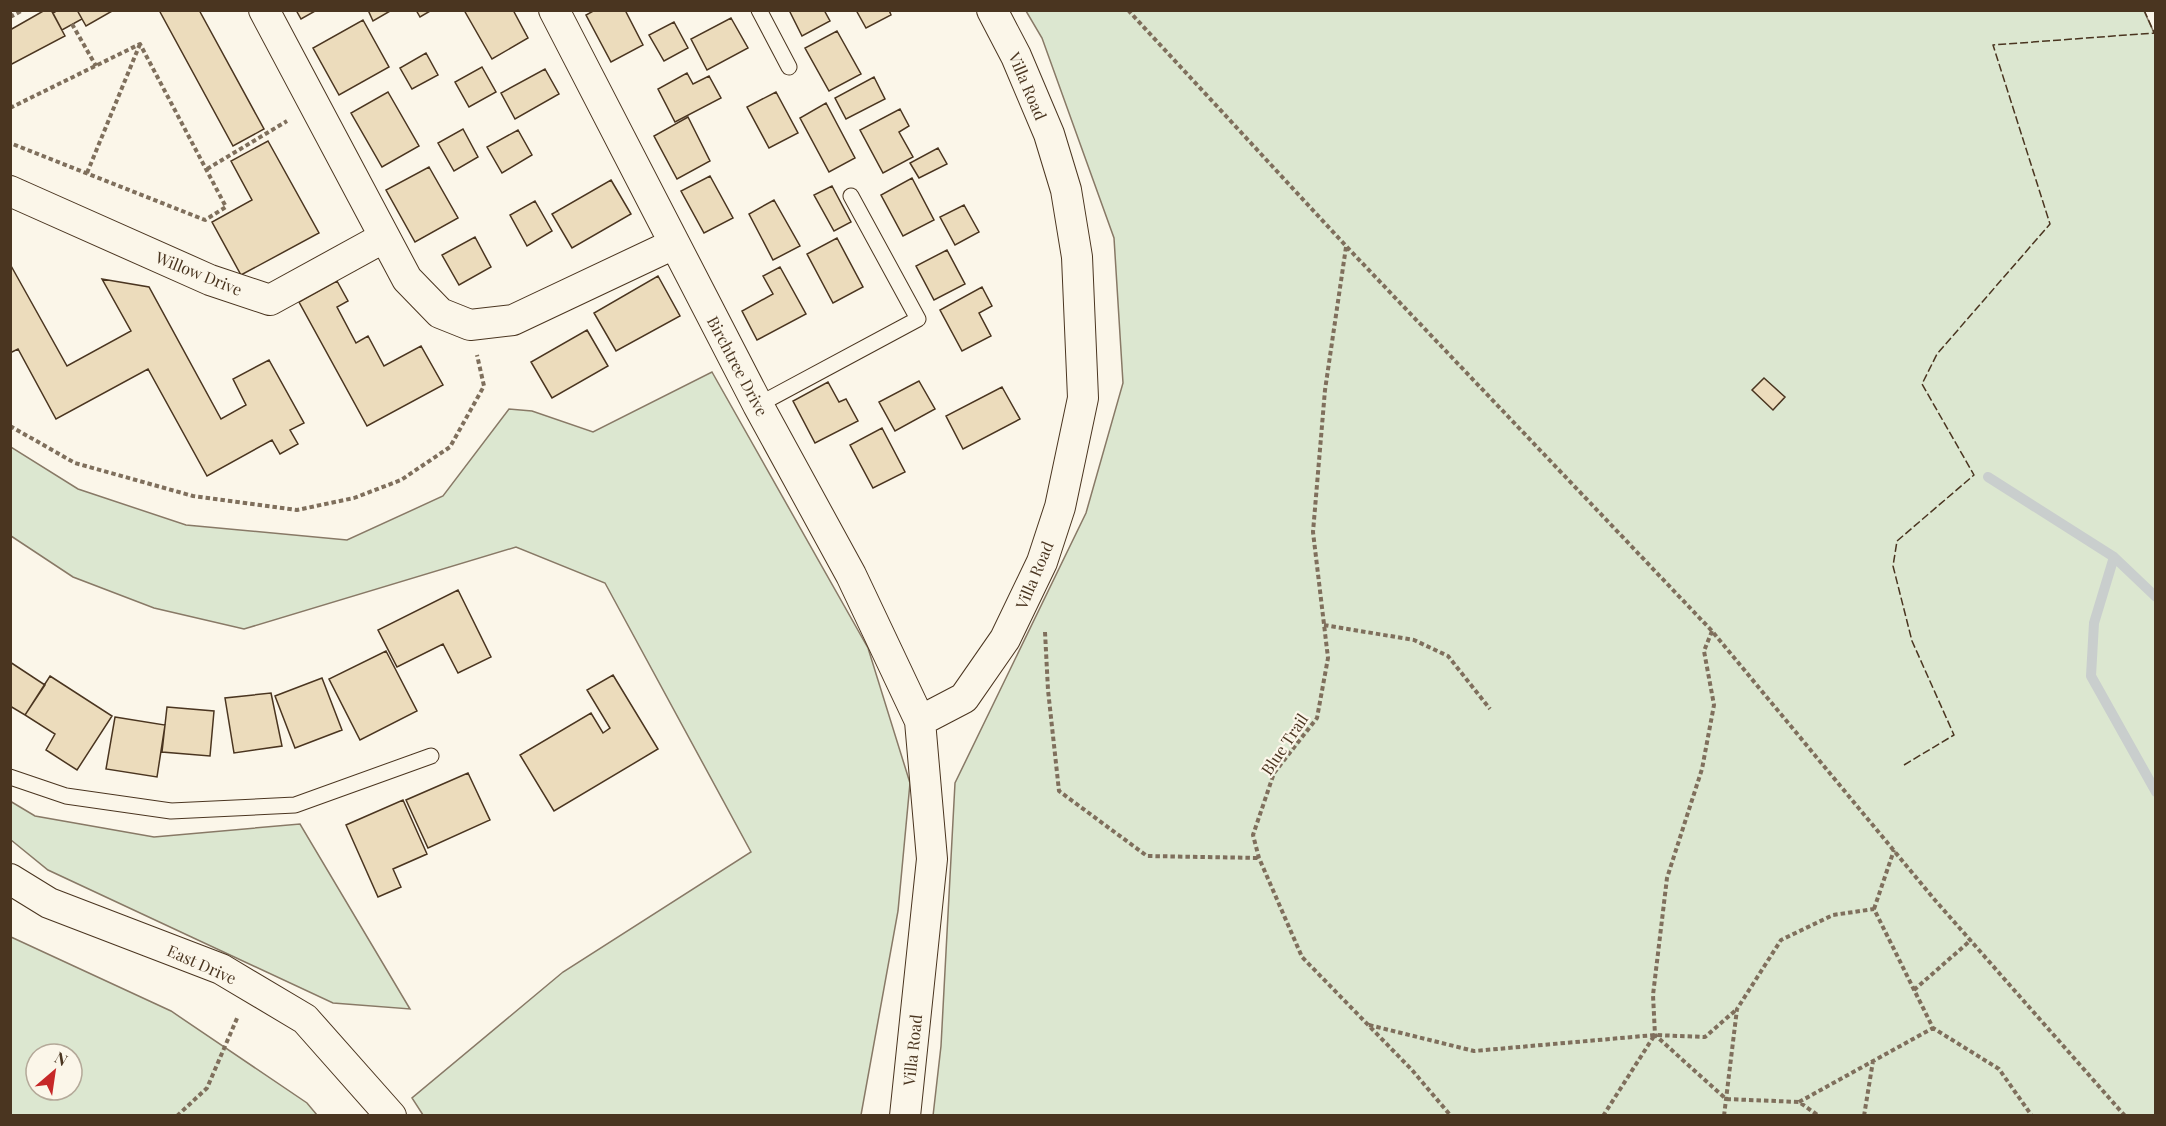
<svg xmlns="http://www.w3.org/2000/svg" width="2166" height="1126" font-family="'Playfair Display',serif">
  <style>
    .green { fill: #dce7d0; stroke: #887966; stroke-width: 1.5; fill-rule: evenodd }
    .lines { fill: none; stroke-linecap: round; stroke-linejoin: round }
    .stream { stroke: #c9cecd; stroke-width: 10 }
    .building { fill: #ecdcbc; stroke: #4a3520; stroke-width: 1.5 }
    .service-casing { stroke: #4a3520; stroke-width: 17 }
    .minor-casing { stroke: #4a3520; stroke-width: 32 }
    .path { stroke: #7f6f5c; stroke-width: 4; stroke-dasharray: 4.5 3; stroke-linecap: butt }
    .service { stroke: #fbf6e9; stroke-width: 15 }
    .minor { stroke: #fbf6e9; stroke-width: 30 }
    .fence { stroke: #4a3520; stroke-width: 1.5; stroke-dasharray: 8 3; stroke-linecap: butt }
    .labels { text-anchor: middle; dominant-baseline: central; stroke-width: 4.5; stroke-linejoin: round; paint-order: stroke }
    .street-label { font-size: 16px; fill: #4a3520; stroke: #fbf6e9 }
  </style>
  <rect width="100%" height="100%" fill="#fbf6e9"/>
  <path class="green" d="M1026,11h1118l12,26 -1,1078 -1222,1 8,-70 14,-263 131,-270 37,-130 -9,-145 -72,-200z
    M712,372l156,276 42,135 -12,128 -37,204h-438l-11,-17 151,-126 188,-120 -146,-269 -89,-36 -272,82 -90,-21 -81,-31 -62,-41v-89l67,42 108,36 161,15 96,-44 66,-87 23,2 61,21z
    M10,801l25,15 119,21 146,-13 110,185 -77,-6 -285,-133 -37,-30z
    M11,937l160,74 136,92 10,12h-306zM36,1054h36v36h-36z"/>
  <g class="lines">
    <path class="stream" d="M1988,477l126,80 42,40
      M2114,557l-20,66 -3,53 65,116"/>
  </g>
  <path class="building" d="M45,10h6l14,26 -55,29v-35z
    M58,10h19l5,9 -20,11 -9,-17z
    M77,10h37l-28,16z
    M159,10h40l65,119 -31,17z
    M296,10h21l-16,9z
    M368,10h24l-19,11z
    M416,10h16l-12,7z
    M464,10h49l15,28 -36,21z
    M595,10h30l18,35 -32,17 -25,-47z
    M789,10h35l6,11 -28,15z
    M856,10h33l2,5 -25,13z
    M731,18l17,30 -41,22 -16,-31z
    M363,20l26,47 -50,28 -26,-47z
    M674,22l14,26 -24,13 -15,-26z
    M837,31l24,43 -32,17 -24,-43z
    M426,53l12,22 -26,14 -12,-21z
    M482,67l14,25 -27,15 -14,-25z
    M545,69l14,25 -44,25 -14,-26z
    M687,73l6,11 16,-8 12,22 -46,24 -17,-33z
    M874,77l11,22 -39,20 -11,-21z
    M388,92l31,54 -37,21 -31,-54z
    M776,92l22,41 -29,15 -22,-41z
    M826,103l29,55 -26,14 -29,-54z
    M900,109l9,17 -10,6 14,25 -30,16 -23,-43z
    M688,117l22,44 -33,18 -23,-43z
    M463,129l15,28 -24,14 -16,-28z
    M518,130l14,25 -30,18 -15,-26z
    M268,141l51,92 -78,42 -29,-53 40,-22 -21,-39z
    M938,148l9,16 -28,14 -9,-15z
    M429,167l29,51 -43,24 -29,-52z
    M710,176l23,42 -29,15 -23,-42z
    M912,178l22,42 -31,16 -22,-41z
    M611,180l20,34 -59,34 -20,-34z
    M832,186l19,36 -17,9 -20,-36z
    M774,200l26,46 -27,14 -24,-46z
    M535,201l17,30 -25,15 -17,-31z
    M964,205l15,27 -24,13 -15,-28z
    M475,237l16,30 -32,18 -17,-30z
    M837,238l26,49 -30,16 -26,-49z
    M947,250l18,34 -31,16 -18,-34z
    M10,264l57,102 64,-35 -29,-52 47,8 72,132 25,-14 -13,-26 36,-19 35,63 -14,7 8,14 -18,10 -8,-14 -65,36 -59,-107 -92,50 -38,-70 -8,4z
    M780,267l26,47 -49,26 -15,-29 31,-17 -10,-18z
    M658,276l22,40 -64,35 -22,-38z
    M337,281l11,20 -11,6 19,36 12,-7 16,30 37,-20 22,39 -76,41 -68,-124z
    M982,287l10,19 -13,7 12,23 -29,15 -22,-41z
    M587,330l21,36 -56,32 -21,-36z
    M1764,378l21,19 -12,13 -21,-20z
    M919,381l16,28 -40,22 -16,-29z
    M828,382l11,20 7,-3 12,22 -43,22 -22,-42z
    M1002,387l18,32 -57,30 -17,-33z
    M882,428l23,44 -32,16 -23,-43z
    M458,590l33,67 -33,16 -15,-29 -46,23 -19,-37z
    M386,651l31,60 -57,29 -31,-61z
    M10,662l35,23 -20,30 -15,-9z
    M613,675l45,74 -104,62 -34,-56 71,-42 12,20 7,-5 -23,-38z
    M50,676l62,40 -35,54 -31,-20 9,-16 -30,-19z
    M322,678l20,52 -47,18 -20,-52z
    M271,693l11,53 -48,7 -9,-55z
    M167,707l47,4 -4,45 -48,-4z
    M115,717l50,8 -8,52 -51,-8z
    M468,773l22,47 -62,28 -22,-48z
    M403,800l24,54 -34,15 8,18 -23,10 -32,-72z"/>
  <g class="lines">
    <g class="service-casing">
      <path id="service" d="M759,10l30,57
        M758,405l160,-86 -67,-123
        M10,777l56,19 105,15 124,-6 136,-49"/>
    </g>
    <g class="minor-casing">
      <path id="minor" d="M264,10l143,269 33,34 30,12 43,-5 161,-76
        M554,10l204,395 93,170 69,146
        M10,191l200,89 60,20 113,-62
        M10,879l39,24 172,66 84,50 86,97
        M905,1116l27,-257 -12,-138 44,-23 41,-59 37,-77 18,-55 23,-109 -6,-141 -11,-67 -17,-56 -33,-78 -24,-46"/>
    </g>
    <path class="path" d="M1128,10l218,236 366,385 222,268 191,217
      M10,17l13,-7
      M72,24l24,42
      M10,108l130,-64 86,163 -21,13 -195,-77
      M207,169l80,-48
      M87,173l53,-129
      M1346,247l-21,143 -12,142 15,126 -11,60 -43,55 -21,62 6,23 43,99 110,113 39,46
      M10,426l65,37 118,33 104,14 57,-12 47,-18 49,-33 34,-61 -7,-31
      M1324,625l90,15 34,16 42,53
      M1712,631l-8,20 10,54 -12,64 -35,109 -14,117 2,40 71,64 73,3 20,14
      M1045,632l3,58 11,101 88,65 112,2
      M1874,909l20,-59
      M1914,990l57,-50
      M1369,1025l105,26 181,-16 50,2 32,-28
      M1799,1102l134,-74
      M177,1116l30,-28 31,-72
      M1603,1116l51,-80
      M1724,1116l13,-107 44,-69 52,-25 41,-6 59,119 66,41 33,47
      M1864,1116l9,-55"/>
    <use href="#service" class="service"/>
    <use href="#minor" class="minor"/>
    <path class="fence" d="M2144,10l12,27
      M1904,765l50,-30 -42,-94 -19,-75 4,-25 77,-66 -52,-91 15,-30 113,-130 -57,-179 161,-12"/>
  </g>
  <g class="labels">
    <g class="street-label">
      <text transform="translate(1028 86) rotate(67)">Villa Road</text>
      <text transform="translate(199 273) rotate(22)">Willow Drive</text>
      <text transform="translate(738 366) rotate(62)">Birchtree Drive</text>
      <text transform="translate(1034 575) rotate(-67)">Villa Road</text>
      <text transform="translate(1284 744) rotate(-56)">Blue Trail</text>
      <text transform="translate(202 964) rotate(24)">East Drive</text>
      <text transform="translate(912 1050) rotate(-84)">Villa Road</text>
    </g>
  </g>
  <rect width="2166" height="1126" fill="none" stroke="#4a3520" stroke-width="24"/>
  <g transform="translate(54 1072) rotate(29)"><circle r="28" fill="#fbf6e9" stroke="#b4a999" stroke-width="1.5"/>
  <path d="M0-4.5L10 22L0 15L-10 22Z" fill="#c62828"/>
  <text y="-9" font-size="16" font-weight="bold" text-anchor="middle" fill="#4a3520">N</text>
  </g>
</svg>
